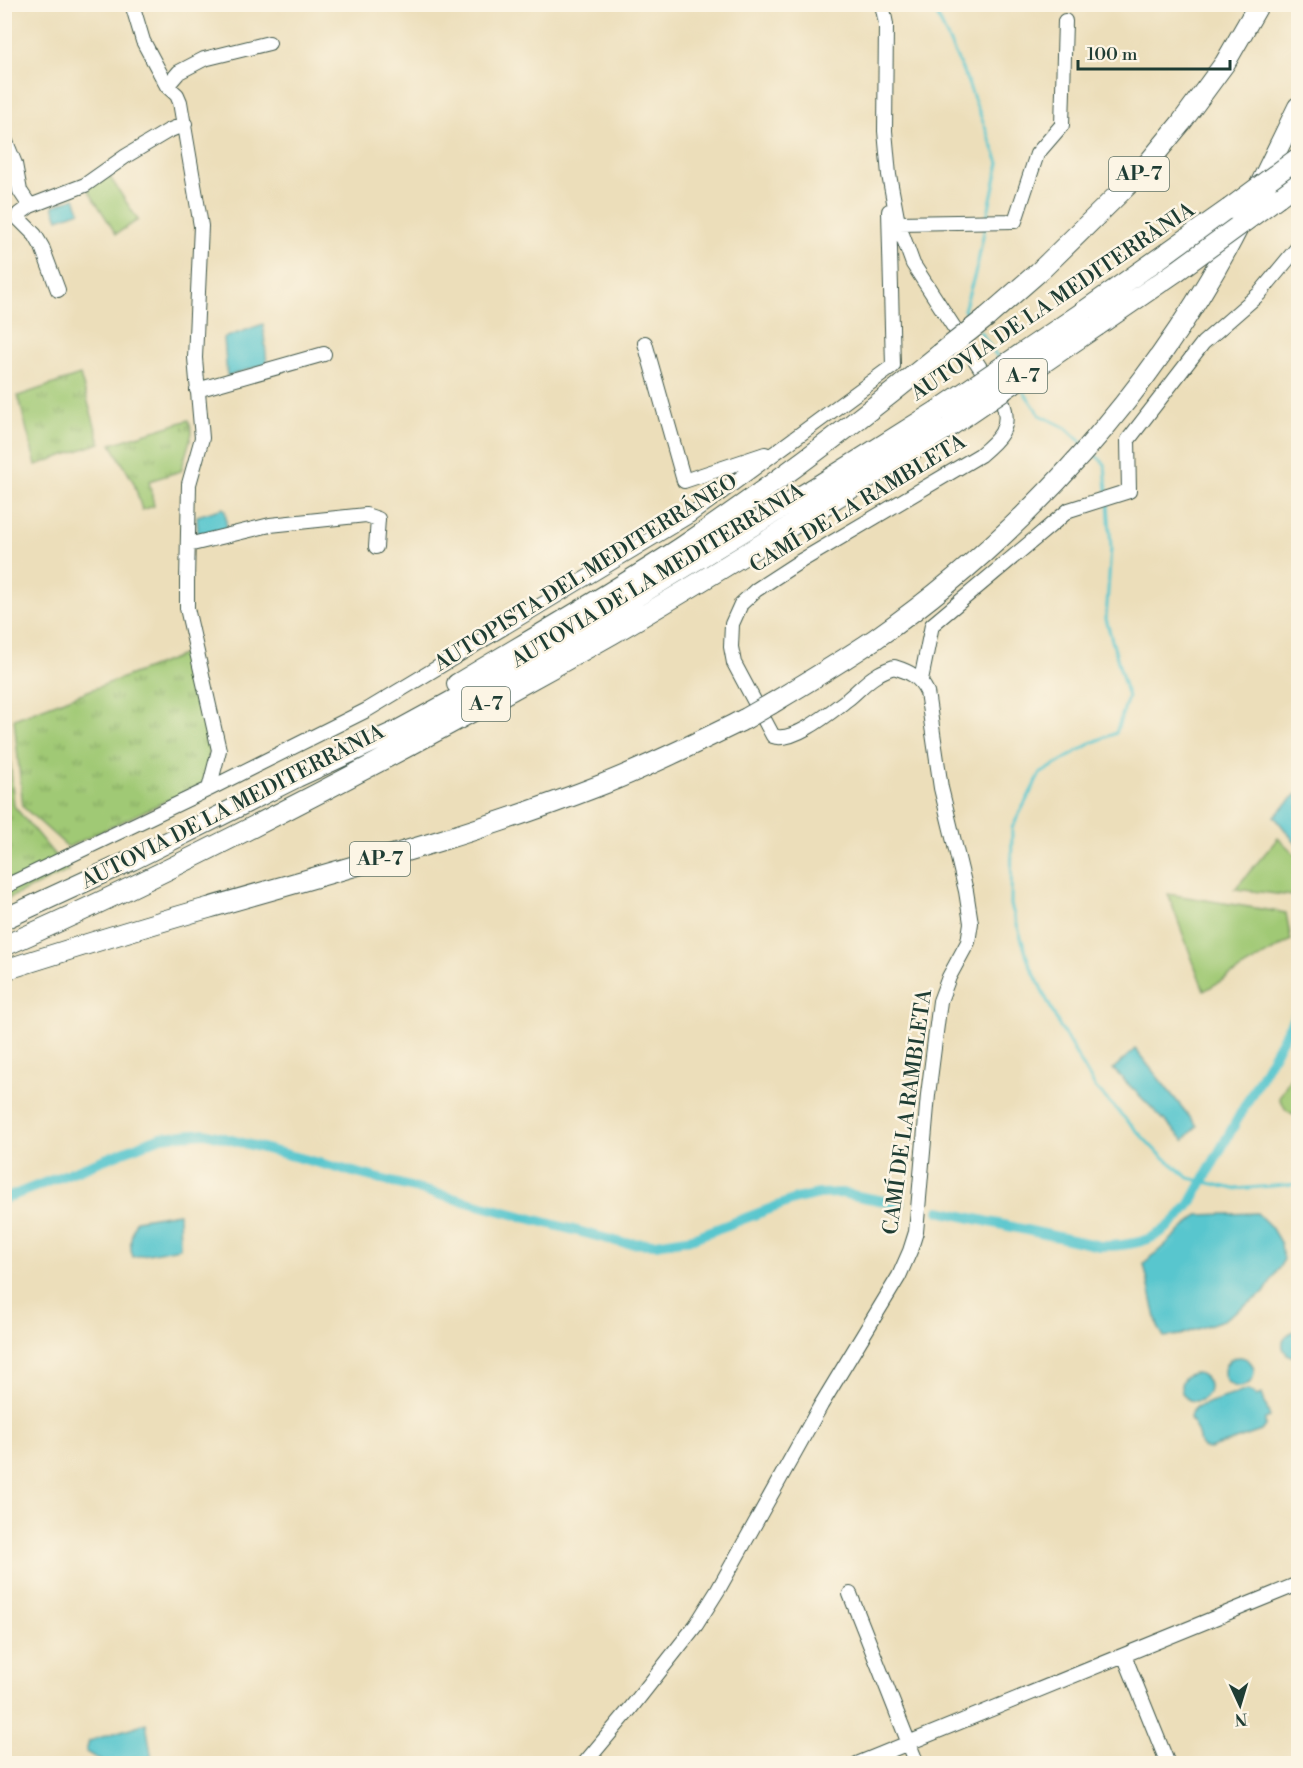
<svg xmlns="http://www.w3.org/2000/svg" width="1303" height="1768" font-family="'Libre Bodoni',serif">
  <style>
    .grass { fill: url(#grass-tufts); stroke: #608354; stroke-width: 1.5 }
    .green { fill: #a0c975; stroke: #608354; stroke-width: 1.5 }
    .water { fill: #59c6ce; stroke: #3c8281; stroke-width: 1.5 }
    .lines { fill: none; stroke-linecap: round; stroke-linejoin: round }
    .stream { stroke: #59c6ce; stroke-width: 3 }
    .canal { stroke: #59c6ce; stroke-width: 10 }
    .minor-casing { stroke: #3e5548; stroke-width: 16 }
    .highway-casing { stroke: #3e5548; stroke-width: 22 }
    .minor { stroke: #fff; stroke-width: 14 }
    .highway { stroke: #fff; stroke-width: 20 }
    .highway-bridge-casing { stroke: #3e5548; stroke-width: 22; stroke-linecap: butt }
    .highway-bridge { stroke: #fff; stroke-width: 20 }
    .labels { text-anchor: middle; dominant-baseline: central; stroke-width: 5; stroke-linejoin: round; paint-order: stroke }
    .shield { fill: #fcf5e5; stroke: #617469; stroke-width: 1.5 }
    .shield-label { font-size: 20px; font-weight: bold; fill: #1f3d34 }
    .street-label { font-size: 21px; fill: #1f3d34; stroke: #fcf5e5 }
  </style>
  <defs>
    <pattern id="grass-tufts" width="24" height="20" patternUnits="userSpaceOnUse" patternTransform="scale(1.5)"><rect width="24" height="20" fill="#a0c975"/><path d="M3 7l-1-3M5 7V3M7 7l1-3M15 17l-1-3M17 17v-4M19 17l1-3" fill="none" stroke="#82a461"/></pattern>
  </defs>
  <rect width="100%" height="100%" fill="#fcf5e5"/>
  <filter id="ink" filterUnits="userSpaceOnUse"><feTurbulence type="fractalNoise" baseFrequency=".0167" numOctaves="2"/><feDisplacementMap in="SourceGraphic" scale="12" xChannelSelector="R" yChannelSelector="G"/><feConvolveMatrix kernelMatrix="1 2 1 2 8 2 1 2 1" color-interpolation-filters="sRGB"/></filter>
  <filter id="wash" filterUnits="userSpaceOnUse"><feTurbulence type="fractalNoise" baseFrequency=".008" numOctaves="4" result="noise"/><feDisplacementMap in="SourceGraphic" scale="24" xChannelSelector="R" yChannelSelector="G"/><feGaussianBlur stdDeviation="1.35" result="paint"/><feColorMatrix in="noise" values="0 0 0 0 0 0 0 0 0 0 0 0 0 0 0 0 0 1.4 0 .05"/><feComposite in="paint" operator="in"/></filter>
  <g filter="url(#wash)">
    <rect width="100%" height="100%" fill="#ecdeba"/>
    <path class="grass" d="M80,375l20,68 -64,22 -18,-69z
      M189,420l3,13 -11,38 -32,10 5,25 -12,4 -8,-27 -23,-39z
      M188,653l22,96 -6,34 -136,64 -45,-40 -9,-88z
      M4,691l10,115 54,65 -63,29z"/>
    <path class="green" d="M108,174l30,46 -22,14 -29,-46z
      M1278,838l20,19v37l-5,2 -58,-7z
      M1168,894l118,19 5,27 -87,51z
      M1298,1063v54l-12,-7 -7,-12z"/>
    <path class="water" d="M75,198l5,13 -22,8 -5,-13z
      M263,324l4,40 -40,12 -3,-38z
      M223,508l2,2 2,20 -29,5 -1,-19z
      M1297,794l1,2v50l-24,-30z
      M1135,1049l62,77 -13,14 -71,-71z
      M179,1213l1,35 -47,9c-5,-14 -1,-24 3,-37z
      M1257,1213l14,14 10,17 2,17 -19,32 -41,27 -43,15 -16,2 -6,-10 -14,-63 54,-49z
      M1294,1331h4v26c-18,0 -21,-19 -4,-26z
      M1224 1372a15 15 0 1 1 30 0a15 15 0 1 1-30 0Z
      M1181 1387a14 14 0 1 1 28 0a14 14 0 1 1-28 0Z
      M1247,1390l7,3 2,3 6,-2 8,23 -5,2v7l-4,5 -52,18c-11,-1 -9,-7 -11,-16 -2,-5 -6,-9 -8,-15l1,-5 5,-6z
      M146,1723l6,37 -1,3h-47l-18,-11 3,-11z"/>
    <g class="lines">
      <path class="stream" d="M932,4l34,74 33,85 -12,54
        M971,320l-7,-10 13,-43 8,-41
        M980,332l19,27
        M1021,388l19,27 26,13 16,15
        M1093,453l12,11 2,28
        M1108,502l3,46 -5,71 22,78 -12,36 -25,10 -51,31 -28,54 -1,77 18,58 30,62 36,62 60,63 34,28 45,11 64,-5"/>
      <path class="canal" d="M4,1199l157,-62 44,-4 418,110 33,1 37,-6 103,-39 23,-5 22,-1 59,11
        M939,1211l161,35c43,0 63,-8 90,-42l108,-193"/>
    </g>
  </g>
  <g filter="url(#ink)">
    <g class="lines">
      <g class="minor-casing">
        <path id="minor" d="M167,86l12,-14 25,-13 65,-16
          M4,137l11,27 5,27 10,15
          M898,223l117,-2 22,-67 25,-29 3,-104
          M58,290l-16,-43 -7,-12 -16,-16v-5l11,-8 55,-21 41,-29 42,-25 17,-7
          M645,343l39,138 81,-27
          M197,390l127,-36
          M188,545l82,-20 96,-10 12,4 -2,28
          M921,680l11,-55 137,-115 60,-19 -1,-51 75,-97 56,-49 39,-47
          M209,789l158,-79 322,-194 204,-150 -4,-155
          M4,887l205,-98 10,-39 -32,-142v-26l2,-98 13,-46 -7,-80 6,-132 -21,-124 -3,-7 -10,-9 -24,-45 -11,-37
          M850,1594l67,170
          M1124,1655l44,109
          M584,1764l46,-55 66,-84 22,-35 103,-185 78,-129 11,-25 6,-19 12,-137 12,-94 9,-24 19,-35 3,-19 -5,-32 -25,-103 -14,-96c-7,-15 -17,-20 -33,-25 -5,2 -12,4 -17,8 -11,6 -20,17 -29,24 -16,12 -55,45 -75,37l-39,-73 -3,-16 1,-23 9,-20 15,-14 43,-28 181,-107c18,-15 32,-27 23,-52l-90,-139 -15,-41 -9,-48 -4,-44 1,-107 -4,-20
          M857,1764l441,-180"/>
      </g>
      <g class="highway-casing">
        <path id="highway" d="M1257,191l41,-84
          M1278,197l20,-15
          M1083,312l146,-103
          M987,317l55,-48 97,-95 42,-51 44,-60 34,-59
          M1097,326l80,-55
          M457,684c75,-45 152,-89 225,-137 89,-60 175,-125 258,-193
          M771,704c35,-21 70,-42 104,-65 149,-104 284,-254 366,-417
          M4,919l128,-59 165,-83 102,-47 176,-96 246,-150 116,-73
          M4,946c80,-35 158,-73 235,-112 126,-64 250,-130 373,-200 114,-66 225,-137 337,-207
          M4,970c68,-21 136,-43 204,-62 132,-38 265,-73 393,-123 49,-19 97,-43 144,-66"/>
      </g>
      <use href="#minor" class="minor"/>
      <use href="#highway" class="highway"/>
      <g class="highway-bridge-casing">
        <path id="highway-bridge" d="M1229,209l69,-51
          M1177,271l101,-74
          M940,354l47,-37
          M937,411l146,-99
          M949,427l148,-101
          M745,719l26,-15"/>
      </g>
      <use href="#highway-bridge" class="highway-bridge"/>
    </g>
  </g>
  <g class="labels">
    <g class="shield">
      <rect x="1109" y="157" width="60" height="34" rx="4.5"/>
      <rect x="999" y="359" width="48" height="34" rx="4.5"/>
      <rect x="462" y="687" width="48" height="34" rx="4.5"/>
      <rect x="350" y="842" width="60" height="34" rx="4.5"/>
    </g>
    <g class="shield-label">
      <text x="1139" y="174">AP-7</text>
      <text x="1023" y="376">A-7</text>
      <text x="486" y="704">A-7</text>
      <text x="380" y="859">AP-7</text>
    </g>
    <g class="street-label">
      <text transform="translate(1053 302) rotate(-34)">AUTOVIA DE LA MEDITERRÀNIA</text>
      <text transform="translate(858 504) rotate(-31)">CAMÍ DE LA RAMBLETA</text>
      <text transform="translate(586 573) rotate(-32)">AUTOPISTA DEL MEDITERRÁNEO</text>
      <text transform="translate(658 576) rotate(-31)">AUTOVIA DE LA MEDITERRÀNIA</text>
      <text transform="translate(233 807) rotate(-27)">AUTOVIA DE LA MEDITERRÀNIA</text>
      <text transform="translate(908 1112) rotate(-82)">CAMÍ DE LA RAMBLETA</text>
    </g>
  </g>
  <rect width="1303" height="1768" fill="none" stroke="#fcf5e5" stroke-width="24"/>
  <g transform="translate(1240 1705) rotate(176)" stroke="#fcf5e5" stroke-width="4.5" paint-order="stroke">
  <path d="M0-4.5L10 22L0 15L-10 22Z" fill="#1f3d34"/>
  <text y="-9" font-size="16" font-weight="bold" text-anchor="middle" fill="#1f3d34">N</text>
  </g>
  <path d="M1078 60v9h152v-9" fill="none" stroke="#1f3d34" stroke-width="3"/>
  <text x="1087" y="60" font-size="18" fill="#1f3d34" stroke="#fcf5e5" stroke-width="4.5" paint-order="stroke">100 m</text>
</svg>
